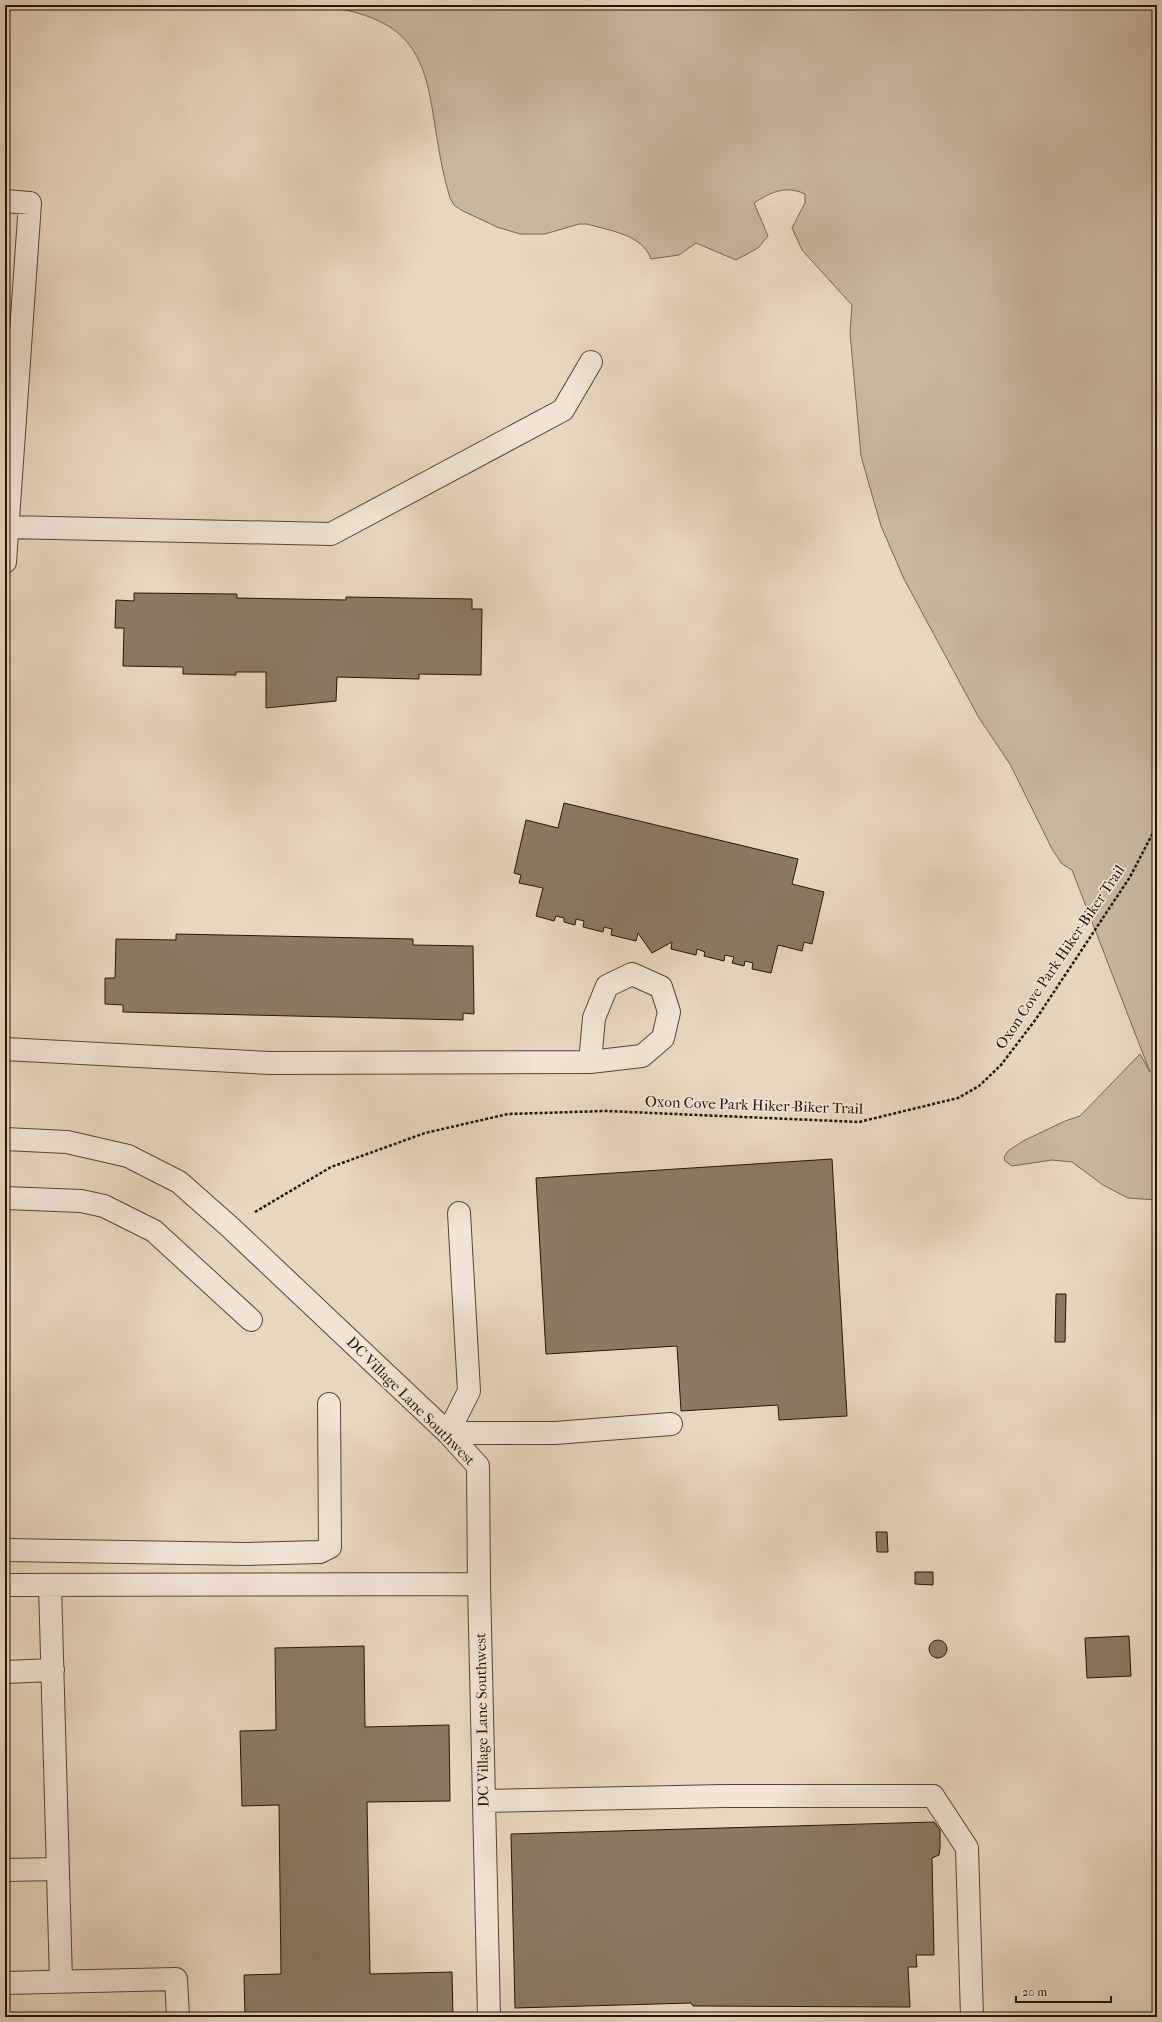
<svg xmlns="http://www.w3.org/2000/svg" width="1162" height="2022" font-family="'IM FELL French Canon',serif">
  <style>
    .green { fill: #c7b6a0; stroke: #756652 }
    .building { fill: #897a66; stroke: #231604 }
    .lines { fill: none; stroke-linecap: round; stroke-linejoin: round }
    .minor-casing { stroke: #544633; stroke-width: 24 }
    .path { stroke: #231604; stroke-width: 2.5; stroke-dasharray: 3 2; stroke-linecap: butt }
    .minor { stroke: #f0e5d6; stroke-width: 22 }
    .labels { text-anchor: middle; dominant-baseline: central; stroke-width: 3.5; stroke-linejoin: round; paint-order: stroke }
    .street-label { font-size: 15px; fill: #231604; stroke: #f0e5d6 }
  </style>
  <rect width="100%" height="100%" fill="#e8d7c0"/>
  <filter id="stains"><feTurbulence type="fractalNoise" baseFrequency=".005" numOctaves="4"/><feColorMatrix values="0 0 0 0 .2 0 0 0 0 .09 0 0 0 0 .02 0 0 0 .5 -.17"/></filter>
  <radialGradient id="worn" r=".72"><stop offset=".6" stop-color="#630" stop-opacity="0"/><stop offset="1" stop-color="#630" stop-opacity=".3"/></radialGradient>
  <path class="green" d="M317,5h840v1195l-29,-2 -25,-13 -31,-23 -20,-2 -40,6 -7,-5 -1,-4 4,-6 15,-10 42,-20 15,-5 60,-62 10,18 -78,-202 -10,-6 -10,-15 -42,-85 -31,-46 -75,-139 -23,-53 -20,-70 -11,-123 2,-28 -50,-55 -10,-22 13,-25v-9c-19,-9 -34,-2 -51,9l14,33 -10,12 -22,12 -40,-17 -17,12 -28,4c-9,-25 -41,-28 -64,-35h-8l-34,10h-25l-23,-7 -36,-17 -7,-5 -4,-7c-6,-20 -10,-40 -13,-60 -7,-39 -9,-87 -47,-111 -22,-14 -48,-18 -73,-22z"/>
  <path class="building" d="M134,593l103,1v4l109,2v-3l126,2v10h10l-1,66 -62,-1v5l-82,-2 -1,24 -70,7v-36h-30v3l-53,-1v-7l-60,-1 1,-38h-9l1,-28 18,1z
    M564,803l234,56 -6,25 32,8 -12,52 -8,-2 -2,9 -24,-6 -7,28 -19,-4 1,-6 -8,-2 -1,5 -12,-3 2,-6 -9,-2 -1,6 -20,-5 1,-4 -8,-3 -1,6 -25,-6 1,-7 -20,11 -14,-20 -2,8 -25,-6 1,-6 -8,-2 -1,5 -20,-5 1,-6 -8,-2 -1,6 -11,-3v-4l-8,-2 -2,5 -18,-5 7,-28 -24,-5 2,-8 -7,-2 8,-35 4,-18 32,8z
    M176,934l237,5v6l60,1 1,68 -11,-1v7l-340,-8v-7l-18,-1v-26h10l1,-39 60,1z
    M832,1159l15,257 -68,4 -1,-15 -97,6 -4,-65 -131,8 -10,-176z
    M1056,1294h10l-1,48h-10z
    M876,1532h11l1,20h-11z
    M915,1572h18v13l-18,-1z
    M1129,1636l2,40 -44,2 -2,-40z
    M929 1649a9 9 0 1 1 18 0a9 9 0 1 1-18 0Z
    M364,1646l1,81 84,-2 1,76 -83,1 3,172 82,-2 1,45h-208l-1,-42 37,-1 -2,-169 -37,1 -2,-75 36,-1 -1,-82z
    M934,1822l6,8v18l-1,7 -7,3 2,97h-18l1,12h-9l2,40 -217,-1 -2,-3 -176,5 -4,-174z"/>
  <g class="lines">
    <g class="minor-casing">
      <path id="minor" d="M5,201l25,2 -25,359
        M7,527l324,7 232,-124 28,-48
        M5,1049l265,14 320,-1 52,-6 21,-18 6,-26 -8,-25 -29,-13 -25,12 -13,32 -4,44
        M5,1139l62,3 61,14 51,26 52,46 217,205 30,33 1,118 10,433
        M5,1198l76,3 23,5 50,25 97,89
        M459,1213l10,178 -21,42h107l116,-9
        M5,1550l243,4 72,-2 10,-5 -1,-143
        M5,1585l474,-1
        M50,1585l11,396
        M5,1672l48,-2
        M484,1801l240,-5h209l34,52 5,169
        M5,1870l53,-1
        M5,1983l171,-4 2,38"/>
    </g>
    <path class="path" d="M255,1212l76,-45 94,-34 83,-19 98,-3 253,11 99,-24 21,-12 22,-21 35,-46 94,-142 27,-52"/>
    <use href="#minor" class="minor"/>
  </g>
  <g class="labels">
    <g class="street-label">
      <text transform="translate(1060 957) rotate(-56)">Oxon Cove Park Hiker-Biker Trail</text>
      <text transform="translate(754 1105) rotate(2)">Oxon Cove Park Hiker-Biker Trail</text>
      <text transform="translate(411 1401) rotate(45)">DC Village Lane Southwest</text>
      <text transform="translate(482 1720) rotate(-91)">DC Village Lane Southwest</text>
    </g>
  </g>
  <rect width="1162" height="2022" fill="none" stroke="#e8d7c0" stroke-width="20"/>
  <rect x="6" y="6" width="1150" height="2010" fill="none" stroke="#231604" stroke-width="2"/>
  <rect x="10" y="10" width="1142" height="2002" fill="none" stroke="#231604"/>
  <path d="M1016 1996v6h95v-6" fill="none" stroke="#231604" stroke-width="2"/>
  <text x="1022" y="1996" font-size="12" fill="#231604" stroke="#f0e5d6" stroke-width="3" paint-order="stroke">20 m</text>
  <rect width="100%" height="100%" filter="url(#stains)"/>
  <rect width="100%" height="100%" fill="url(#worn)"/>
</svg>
